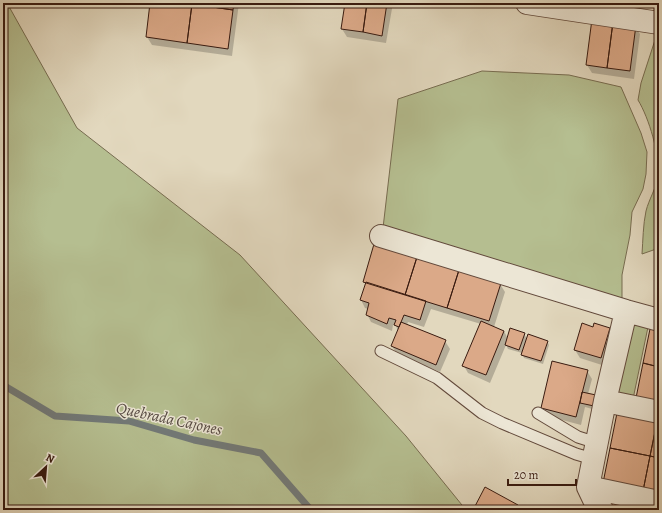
<svg xmlns="http://www.w3.org/2000/svg" width="662" height="513" font-family="Alegreya,serif">
  <style>
    .green { fill: #b5be90; stroke: #776c50 }
    .shadow { fill: #0003 }
    .lines { fill: none; stroke-linecap: round; stroke-linejoin: round }
    .stream { stroke: #727977; stroke-width: 7 }
    .building { fill: #dba988; stroke: #391b10 }
    .service-casing { stroke: #634a3c; stroke-width: 13 }
    .minor-casing { stroke: #634a3c; stroke-width: 24 }
    .service { stroke: #ece6d5; stroke-width: 11 }
    .minor { stroke: #ece6d5; stroke-width: 22 }
    .labels { text-anchor: middle; dominant-baseline: central; stroke-width: 3; stroke-linejoin: round; paint-order: stroke }
    .water-label { font-size: 16px; font-style: italic; fill: #564a43; stroke: #ece6d5 }
  </style>
  <rect width="100%" height="100%" fill="#e2d8be"/>
  <filter id="stains"><feTurbulence type="fractalNoise" baseFrequency=".005" numOctaves="4"/><feColorMatrix values="0 0 0 0 .2 0 0 0 0 .09 0 0 0 0 .02 0 0 0 .5 -.17"/></filter>
  <radialGradient id="worn" r=".72"><stop offset=".6" stop-color="#630" stop-opacity="0"/><stop offset="1" stop-color="#630" stop-opacity=".3"/></radialGradient>
  <path class="green" d="M3,3h4l70,125 163,127 166,181 60,74h-463z
    M659,39v209l-17,6c1,-14 1,-29 4,-43 3,-12 10,-22 12,-35 2,-21 -9,-58 -20,-76l3,-17 14,-43z
    M482,71l87,4 52,12 20,46 6,19 -1,22 -3,15 -11,23 -2,23 -8,40v28l-239,-75 15,-129z
    M632,323l16,4 -15,72 -15,-6z"/>
  <path class="shadow" d="M152,3h87l-7,53 -80,-11 -5,-8z
    M346,3h47l-7,40 -39,-6 -5,-8z
    M635,26l5,8 -6,45 -42,-6 -5,-8z
    M364,281l136,3 5,8 -11,35 10,4 4,8 16,-5 3,5 20,2 2,4 -6,19 -19,-6 -2,-5 -14,-4 -2,-4 -16,38 -22,-10 -4,-7 17,-42 -50,-15 -7,18 -16,-5 -1,3 38,16 5,8 -10,23 -43,-18 -5,-8 6,-15 -2,-5 -3,-1 -1,6 -21,-9 -4,-8 1,-5 -3,-1 -4,-8 5,-15z
    M594,328l15,1 5,8 -9,29 -25,-8 -5,-8z
    M553,362l34,9 5,8 -4,15 8,16 -11,-3 -4,18 -34,-9 -5,-8z"/>
  <g class="lines">
    <path class="stream" d="M3,385l52,31 74,5 65,19 67,13 50,57"/>
  </g>
  <path class="building" d="M150,3l42,1 -5,39 -41,-6z
    M192,3h42l-1,7 -41,-6z
    M345,3h22l-4,29 -22,-3z
    M367,3h20l-5,33 -19,-4z
    M192,4l41,6 -5,39 -41,-6z
    M592,19l21,3 -6,46 -21,-3z
    M613,22l23,3 -6,46 -23,-3z
    M374,244l43,13 -12,38 -42,-13z
    M417,257l42,13 -12,38 -42,-13z
    M459,270l42,13 -12,38 -42,-13z
    M366,282l60,19 -6,19 -16,-5 -5,12 -5,-2 2,-5 -7,-2 -2,6 -21,-9 3,-12 -9,-3z
    M659,285v26l-5,-1z
    M481,321l23,10 -18,44 -24,-9z
    M401,322l45,18 -10,25 -45,-19z
    M582,323l11,4 1,-4 16,5 -9,30 -27,-8z
    M510,328l15,5 -6,17 -14,-5z
    M650,329l9,2v36l-16,-4z
    M528,334l20,7 -7,20 -20,-6z
    M552,361l36,9 -12,47 -35,-9z
    M643,363l16,4v36l-23,-5z
    M582,392l14,3 -2,11 -14,-3z
    M617,413l40,9 -7,34 -40,-8z
    M657,422h2v36l-9,-2z
    M610,448l40,8 -7,35 -40,-8z
    M650,456l9,2v36l-16,-3z
    M485,487l33,18 -2,3 4,2h-47z"/>
  <g class="lines">
    <g class="service-casing">
      <path id="service" d="M381,351l56,27 45,35 20,10 74,31 17,5
        M538,413l40,24 19,6"/>
    </g>
    <g class="minor-casing">
      <path id="minor" d="M527,3l132,20
        M381,236l245,75 33,9
        M605,401l54,11
        M588,487l71,15
        M602,510l-4,-2 -10,-21 17,-86 21,-90"/>
    </g>
    <use href="#service" class="service"/>
    <use href="#minor" class="minor"/>
  </g>
  <g class="labels">
    <g class="water-label">
      <text transform="translate(169 419) rotate(12)">Quebrada Cajones</text>
    </g>
  </g>
  <rect width="662" height="513" fill="none" stroke="#e2d8be" stroke-width="16"/>
  <rect x="4" y="4" width="654" height="505" fill="none" stroke="#391b10" stroke-width="2"/>
  <rect x="8" y="8" width="646" height="497" fill="none" stroke="#391b10"/>
  <g transform="translate(46 467) rotate(26)" stroke="#ece6d5" stroke-width="3" paint-order="stroke">
  <path d="M0-3L7 15L0 10L-7 15Z" fill="#391b10"/>
  <text y="-6" font-size="11" font-weight="bold" text-anchor="middle" fill="#391b10">N</text>
  </g>
  <path d="M508 479v6h68v-6" fill="none" stroke="#391b10" stroke-width="2"/>
  <text x="514" y="479" font-size="12" fill="#391b10" stroke="#ece6d5" stroke-width="3" paint-order="stroke">20 m</text>
  <rect width="100%" height="100%" filter="url(#stains)"/>
  <rect width="100%" height="100%" fill="url(#worn)"/>
</svg>
